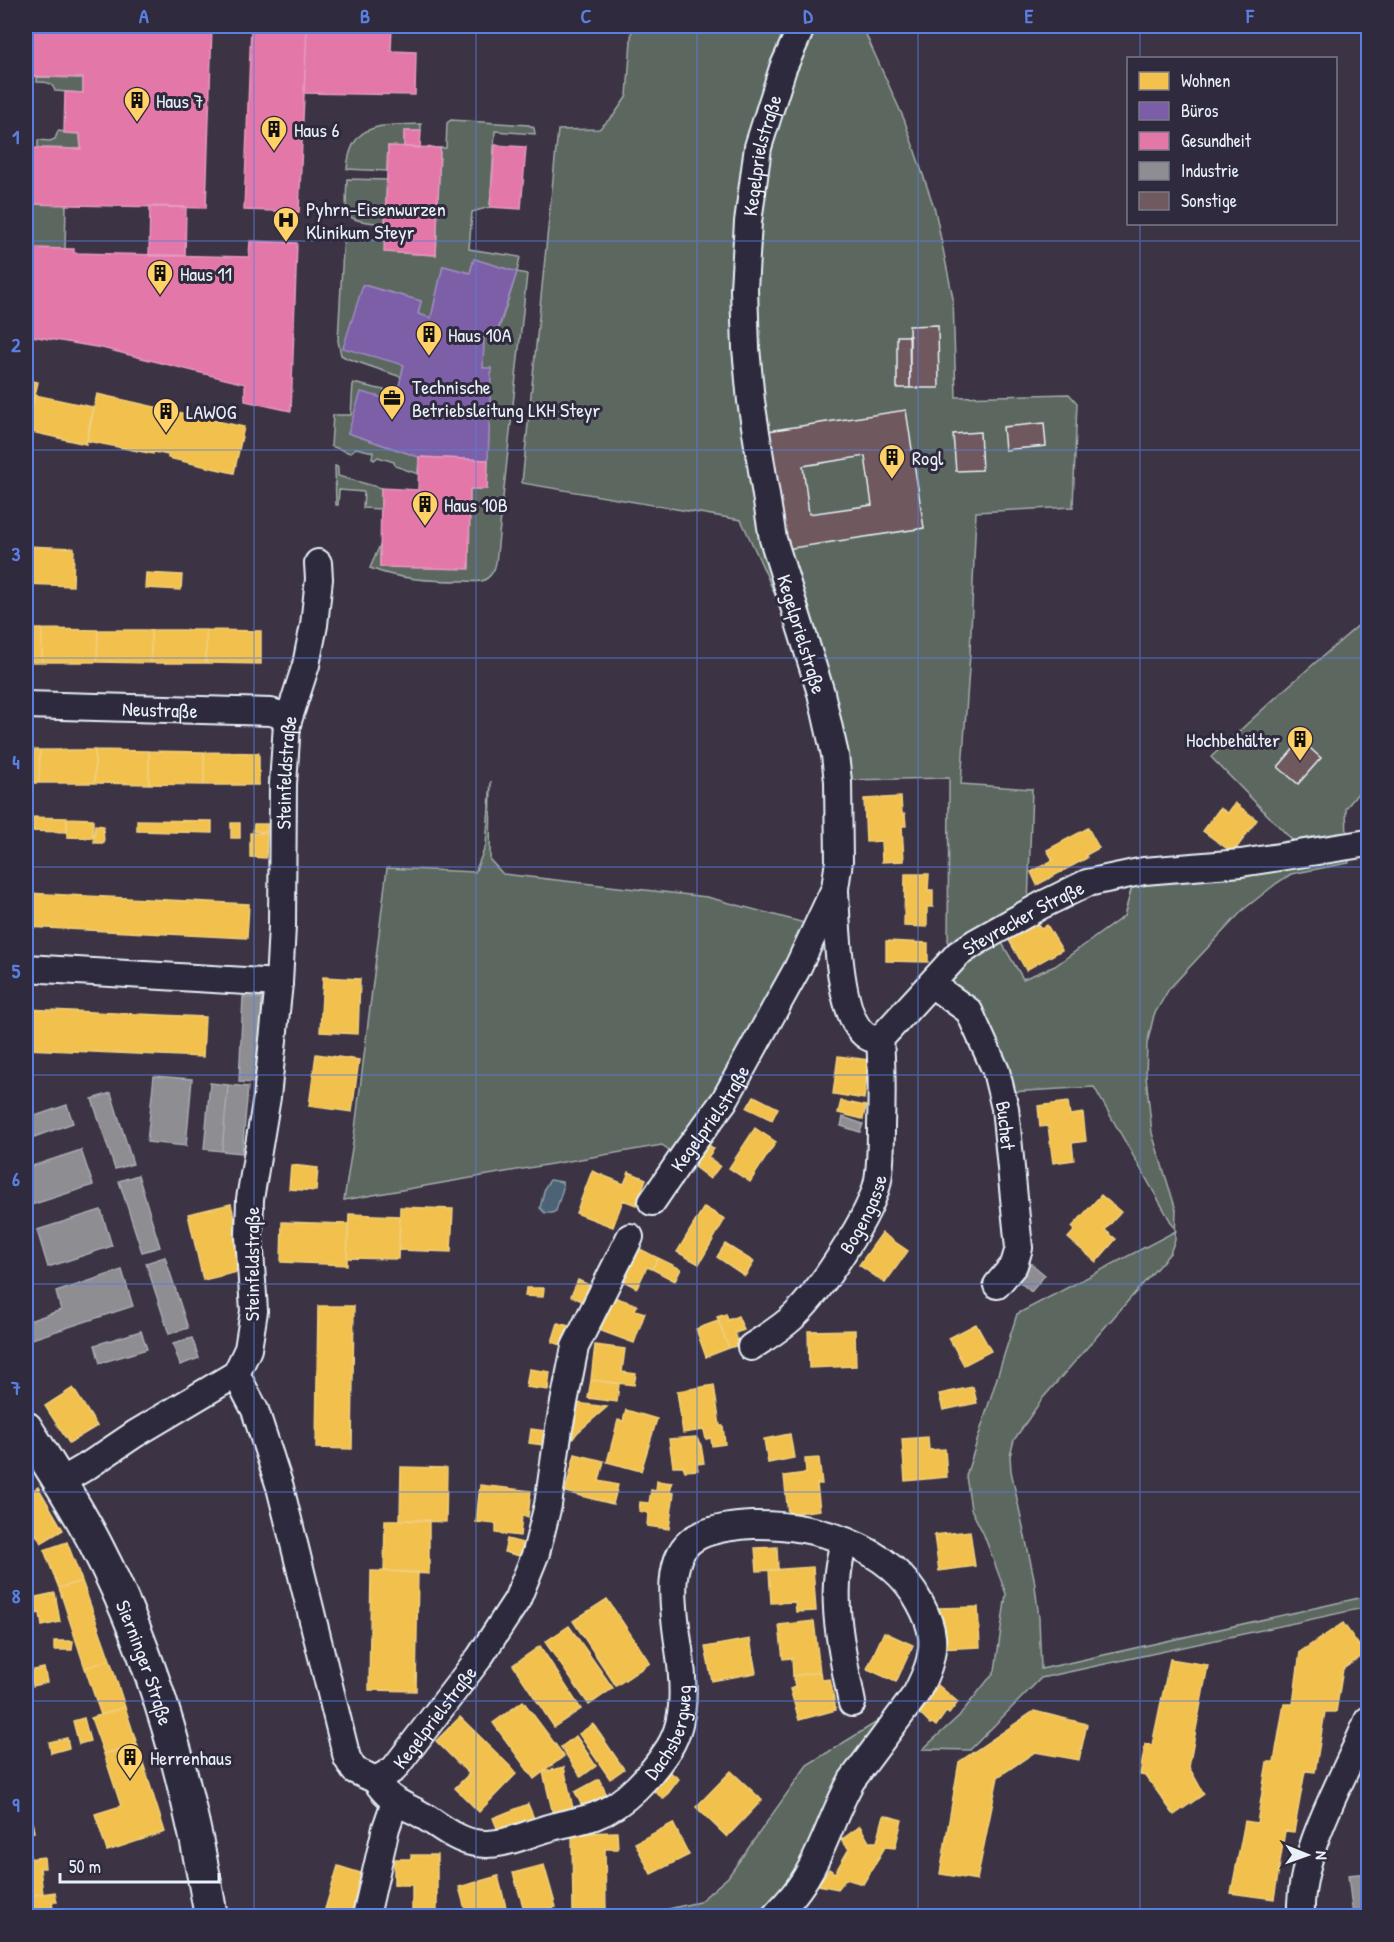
<svg xmlns="http://www.w3.org/2000/svg" width="1394" height="1942" font-family="'Patrick Hand',sans-serif">
  <style>
    .green { fill: #5b685e; stroke: #a2acab; stroke-width: 1.5 }
    .water { fill: #4c6475; stroke: #8a9ca9; stroke-width: 1.5 }
    .homes { fill: #f2c14e; stroke: #efcf81; stroke-width: 1.5 }
    .offices { fill: #7b5ea7; stroke: #9c8abf; stroke-width: 1.5 }
    .health { fill: #e377a8; stroke: #e49cc0; stroke-width: 1.5 }
    .industry { fill: #8d8d92; stroke: #a8abb1; stroke-width: 1.5 }
    .building { fill: #70595f; stroke: #e8f1f8; stroke-width: 1.5; fill-rule: evenodd }
    .lines { fill: none; stroke-linecap: round; stroke-linejoin: round }
    .minor-casing { stroke: #e8f1f8; stroke-width: 30 }
    .major-casing { stroke: #e8f1f8; stroke-width: 36 }
    .minor { stroke: #2f2a3d; stroke-width: 26 }
    .major { stroke: #2f2a3d; stroke-width: 32 }
    .grid { fill: none; stroke: #5a7fe2; stroke-width: 1.5; stroke-opacity: 0.55 }
    .labels { text-anchor: middle; dominant-baseline: central; stroke-width: 6; stroke-linejoin: round; paint-order: stroke }
    .poi-label { font-size: 20px; fill: #e8f1f8; stroke: #2f2a3d; text-anchor: start }
    .street-label { font-size: 20px; fill: #e8f1f8; stroke: #2f2a3d }
    .neatline { fill: none; stroke: #5a7fe2; stroke-width: 2 }
    .grid-label { font-size: 20px; text-anchor: middle; font-weight: bold; fill: #5a7fe2 }
  </style>
  <rect width="100%" height="100%" fill="#3c3344"/>
  <filter id="ink" filterUnits="userSpaceOnUse"><feTurbulence type="fractalNoise" baseFrequency=".0167" numOctaves="2"/><feDisplacementMap in="SourceGraphic" scale="12" xChannelSelector="R" yChannelSelector="G"/><feConvolveMatrix kernelMatrix="1 2 1 2 8 2 1 2 1" color-interpolation-filters="sRGB"/></filter>
  <g filter="url(#ink)">
    <path class="green" d="M632,26h230l42,93 31,91 18,88 3,99 113,-3 8,9 -4,104 -97,5 -6,142 -9,130 71,5 -4,118 -80,49 1,-178 -102,2c-32,-88 -65,-175 -106,-260l-219,-37 36,-353 41,-1 15,-14 13,-19z
      M37,77l46,1v15l-28,-2c-3,-9 -9,-9 -18,-9z
      M451,120l78,5 5,3 1,6 -40,-3 -5,76 -18,5 -3,37 51,8 -3,15 10,2 -31,289c-1,7 -6,15 -14,18 -5,1 -13,0 -19,0 -32,0 -63,-1 -93,-13l10,-23v22l89,1 1,-79h17l4,-120 -8,-1 1,-35 12,5 21,-66 -43,-13 -4,14 -27,-7 -12,52 -13,-4 3,-13 -58,-16 41,80 -3,12 -55,-19 -5,-3 -3,-14 5,-92c1,-6 1,-11 9,-13l33,5v11l51,3 4,-107h6l1,-25z
      M421,124v7h-17v16l-16,-1 -1,25 -40,-2c4,-49 36,-43 74,-45z
      M58,131l22,3 1,15 -43,-1v-8l12,1 5,-2z
      M347,179l40,1 -2,44c-42,-5 -40,-2 -38,-45z
      M26,204h40l-1,45 -39,-1z
      M353,383l44,10 -2,8 -47,32 71,24 -1,17 -23,-8 -1,-4 -16,-5 -4,3 -2,-2 1,-6 -17,-4 -6,5 -19,-7 2,-31h18z
      M335,466l3,1v9l43,12v21l-18,-1 1,-16 -25,-2 -1,15h-2z
      M1368,617v164l-22,27 1,31 -52,4 -84,-86 74,-68z
      M491,781l-1,79 13,14 204,23 105,28 -56,107 -81,122 -13,-9 -318,55 11,-71 32,-261 88,4 11,-27z
      M1348,850l1,13 -58,11 -14,9 -33,26 -75,80 -15,26 -7,29 -1,32 6,57 24,77 -1,30 -5,13 -128,146 -28,41 -4,16 1,15 23,107 5,40 2,51 327,-73v11l-327,71 -71,72 -47,-1 36,-33 36,-45 11,-77 -22,-59 -13,-26 -5,-33 51,-162 159,-83 -82,-144 -85,5 -61,-105 1,-15 49,-36 25,43 32,-13 69,-50 10,-37z
      M877,1722l8,6 -86,145 -35,43h-126l61,-14 29,-25 79,-112z"/>
    <path class="water" d="M550,1180l12,2 1,6 -7,23 -4,2h-7l-5,-5 5,-21z"/>
    <path class="homes" d="M26,380l12,2 -9,40 -3,-1z
      M97,394l67,15 -1,2 14,3v-2l67,15 -10,46 -66,-15v-3l-14,-3 -1,2 -66,-13z
      M35,395l58,12 -7,37 -59,-13z
      M26,546l48,2 -1,38 -47,-2z
      M146,573l36,2 -1,15 -36,-2z
      M26,629h16v33h-16z
      M42,629l56,1 -1,32h-55z
      M98,630h53v33l-54,-1z
      M151,630h55v33h-55z
      M206,630l55,1v33l-55,-1z
      M26,750h14l-1,33h-13z
      M40,750h55v33h-56z
      M95,750l54,1v33l-54,-1z
      M149,751l55,1v33l-55,-1z
      M204,752l55,1v32h-55z
      M901,797l1,17h3l1,12h-4l2,35 -22,1 -1,-21 -15,1 -2,-43z
      M1235,803l22,17 -24,33 -30,-22 17,-23 8,5z
      M26,817l41,1v14l-41,-1z
      M67,818l26,1v19l-26,-1z
      M137,820l75,1v12l-75,-2z
      M231,823h9v15h-9z
      M254,824h13v8l-14,-1z
      M95,825l8,1 1,17h-10z
      M1088,828l11,20 -13,7 1,3 -50,27 -6,-13 22,-12 -6,-10z
      M250,833h17l-1,25 -16,-1z
      M905,874h24l-1,16h5v17h-6v20l-23,-1z
      M26,893l223,11 -2,34 -221,-11z
      M1035,919l6,10 6,-4 15,25 -36,20 -20,-35z
      M886,941l42,2v19l-42,-1z
      M323,977l37,2 -2,55 -38,-2z
      M26,1009l179,8 -2,40 -177,-8z
      M316,1054l43,6 -7,52 -43,-6z
      M838,1056l31,4 -5,39 -31,-5z
      M754,1096l24,12 -6,12 -25,-12z
      M841,1101l25,5 -3,13 -25,-6z
      M1068,1102l2,13 13,-2 3,28 -14,2 2,17 -21,3 -5,-37 -8,1 -2,-21z
      M755,1128l21,14 -26,40 -21,-14z
      M704,1141l10,8 -6,8 12,9 -10,13 -22,-17z
      M291,1165l27,3 -2,23 -27,-2z
      M592,1171l32,13 5,-12 17,7 -10,26 -13,-5 -10,27 -37,-14z
      M1101,1195l20,17 -16,18 11,9 -20,23 -28,-24 7,-8 -3,-3z
      M231,1204l15,66 -43,10 -15,-66z
      M400,1207l53,2 -2,43 -52,-2z
      M704,1207l21,12 -26,45 -22,-12z
      M349,1214l51,2 -2,43 -51,-1z
      M282,1222l66,2 -1,41 -66,-3z
      M882,1233l26,18 -23,32 -26,-18z
      M725,1244l29,18 -9,14 -28,-19z
      M634,1246l24,12 -6,11 -5,-2 -10,21 -20,-10z
      M658,1258l23,11 -6,12 -23,-12z
      M578,1280l16,7 -8,16 -15,-7z
      M526,1288h18l-1,9 -18,-1z
      M611,1296l26,9 -2,5 10,3 -11,30 -35,-13z
      M318,1306h36l-2,143 -36,-1z
      M726,1314l2,6 10,-4 6,14 -9,3 4,12 -10,3 -12,-31z
      M718,1321l11,27 -23,9 -10,-28z
      M558,1323l15,4 -6,20 -15,-5z
      M976,1324l15,27 -27,14 -15,-27z
      M855,1330l1,36 -47,2 -1,-37z
      M595,1345l30,4 -3,23 14,2 -2,11 -43,-5z
      M529,1369l21,3 -2,18 -22,-3z
      M591,1380l28,4 -2,18 -29,-4z
      M714,1385l6,41h3l2,18 -13,2 -1,-8 -5,1 -2,-9 -21,3 -6,-42z
      M973,1387l4,16 -34,7 -4,-16z
      M73,1388l24,38 -28,17 -24,-37z
      M569,1402l38,5 -30,26 -10,14z
      M626,1410l31,9 -16,52 -34,-9 11,-42 5,1z
      M531,1429l14,2 -2,14 -14,-2z
      M790,1434l4,24 -26,5 -4,-24z
      M696,1437l5,8 3,18 -7,1 1,6 -13,1 -2,-5h-10l-4,-27z
      M928,1437l1,13 16,-1 2,28 -42,4 -3,-42z
      M575,1454l29,7 -5,20 19,4 -5,19 -48,-12z
      M819,1458l3,26h-5l3,26 -32,4 -4,-38 22,-3 -1,-14z
      M401,1467l46,1 -1,54 -46,-2z
      M657,1481l15,2 -2,9 4,1 -5,36 -22,-3 1,-13 -9,-2 1,-9 9,1 2,-13 5,1z
      M480,1485l51,6 -3,26 -6,-1 -2,20 -24,-3v-9l-20,-2z
      M38,1487l25,43 -22,13 -5,-9 -7,4 -3,-6v-37z
      M385,1520h44v54l-45,-3z
      M970,1531l5,35 -36,5 -5,-36z
      M507,1539l16,4 -3,13 -16,-4z
      M67,1542l15,39 -23,7 -15,-38z
      M777,1547l1,23 -21,1 -2,-23z
      M813,1567l3,44 -20,1 -1,-10 -24,1 -2,-33z
      M371,1571l47,1 -2,119 -47,-1z
      M82,1581l28,79 -25,8 -26,-80z
      M55,1593l5,29 -18,4 -2,-13 -10,2 -4,-16z
      M607,1599l43,64 -34,23 -43,-65z
      M978,1607l2,40 -41,2 -2,-41z
      M814,1621l6,51 -27,4 -1,-18 -9,1 -4,-34z
      M1343,1623l22,31 -22,15 -7,43h-11l-10,60 -10,-1 -11,61 -9,-1 -11,68 -43,-6 14,-72 12,2 10,-61h7l10,-58h9l7,-52z
      M569,1626l44,62 -24,17 -44,-63z
      M884,1632l29,13 -17,37 -29,-13z
      M750,1639l6,34 -44,8 -7,-34z
      M54,1641h19l-1,9h-18z
      M540,1646l41,63 -27,18 -41,-62z
      M1170,1659l38,6 -19,102 15,27 -30,21 -28,-39 -6,-1 5,-31 7,1z
      M110,1660l15,47 -24,8 -16,-47z
      M44,1668l3,14 -14,4 -4,-15z
      M820,1672l2,8 8,-1 6,31 -37,10 -9,-31 5,-2 -2,-11z
      M938,1685l20,17 -9,12 -3,-2 -10,14 -4,-3 -2,1 -12,-12z
      M523,1701l41,55 -30,23 -41,-56z
      M125,1707l12,37 -33,10 -13,-36z
      M1034,1711l53,13 -8,36 -44,-8 -37,25 -21,103 -37,-6 19,-112z
      M460,1717l57,56 -38,39 -24,-24 14,-14 -33,-33z
      M84,1718l6,23 -11,3 -6,-23z
      M593,1724l31,45 -14,10 -31,-45z
      M576,1736l20,30 -15,11 -20,-30z
      M67,1738l2,10 -18,5 -2,-11z
      M137,1744l28,88 -58,19 -12,-37 26,-8 -17,-52z
      M564,1767l10,46 -20,5 -11,-46z
      M665,1768l14,11 -15,20 -14,-11z
      M731,1771l31,29 -35,37 -31,-30z
      M599,1779l10,20 -24,13 -10,-20z
      M528,1804l8,19 -35,15 -8,-20z
      M884,1815l18,5 -7,28 -10,-1 -22,37 -17,-5 -8,10 -20,-4 11,-16 6,4 14,-24 -8,-9 19,-14 9,16h8z
      M32,1821l2,11 -7,1 3,25 -4,1v-37z
      M673,1823l16,32 -38,19 -16,-31z
      M617,1832l1,17h-13l1,63h-33l-1,-79z
      M411,1855h26v61h-25v-31h-18v-26h17z
      M44,1857l1,11h-5l3,26 -17,2v-37z
      M544,1865l12,42 -30,9 -13,-43z
      M338,1866l29,9 -13,41 -29,-7z
      M498,1876l9,35 -22,5h-18l-8,-29z
      M55,1892l2,10h-5l2,14h-24l-3,-20z"/>
    <path class="offices" d="M474,259l43,13 -22,66 -11,-5 -1,35h8l-3,92 -69,-3 -71,-24 13,-41 34,9 9,-36 -61,-17 20,-63 58,16 -3,13 13,4 12,-52 27,7z"/>
    <path class="health" d="M26,26h186l-6,182 -180,-4v-56l55,1 -1,-15 -16,-1 1,-41 18,1v-15l-57,-2z
      M251,26h56l-8,186 -55,-2z
      M307,26h85l-1,25 25,1 -1,43 -111,-2z
      M404,131h17l-1,17 -16,-1z
      M495,145l31,2 -5,62 -31,-2z
      M388,146l52,2 -4,107 -52,-3z
      M150,206l36,1 -1,49h-36z
      M250,241l47,2 -6,168 -46,-10v-17l-143,-36 -76,-13v-87l48,1v4l175,4z
      M419,457l69,3 -1,29h-17l-1,80 -89,-2 1,-79 37,2z"/>
    <path class="industry" d="M243,997l19,1 -4,85 -19,-1z
      M154,1076l38,3 -6,67 -39,-4z
      M210,1083l18,2 -6,66 -18,-2z
      M228,1085l20,2 -6,66 -20,-2z
      M111,1093l22,71 -18,5 -23,-70z
      M67,1105l6,18 -47,17v-21z
      M843,1117l20,7 -3,8 -19,-6z
      M81,1150l12,35 -65,21 -2,-9v-29z
      M138,1175l22,72 -18,5 -23,-71z
      M101,1210l11,36 -64,21 -11,-37z
      M165,1257l23,71 -19,6 -23,-71z
      M1028,1261l17,14 -14,17 -17,-15z
      M122,1270l11,36 -107,35v-19l35,-12 -5,-18z
      M141,1331l6,18 -47,14 -5,-18z
      M192,1338l7,20 -19,7 -7,-21z
      M1368,1873v43h-15l-5,-41z"/>
    <path class="building" d="M938,325l1,63h-29l-1,-62z
      M897,336h13v52h-13z
      M906,410l18,118 -138,21 -18,-118zM865,456l7,49 -63,9 -6,-48z
      M1044,423l2,23 -41,4 -2,-23z
      M980,432l2,38 -26,1 -3,-37z
      M1301,740l20,18 -23,26 -20,-17z"/>
    <g class="lines">
      <g class="minor-casing">
        <g id="minor">
          <path id="s1" d="M26,705l245,7 10,3 6,9"/>
          <path id="s2" d="M835,891c2,32 2,133 35,147 3,1 7,1 10,1l78,-85 18,-12 66,-37 45,-22 57,-12 97,-8 127,-20"/>
          <path d="M26,968l253,15"/>
          <path id="s3" d="M931,984l38,27 27,60 9,37 14,140 -5,17 -17,20"/>
          <path id="s4" d="M652,1202l34,-50 38,-51 73,-132 38,-81 4,-27 -1,-80 -3,-26 -14,-62 -48,-154 -22,-138 -5,-53 -2,-59 4,-67 10,-75 25,-79 19,-42"/>
          <path id="s5" d="M751,1347c15,-10 31,-19 44,-32 25,-24 77,-101 83,-135 3,-18 3,-36 3,-54 1,-29 1,-58 -1,-87"/>
          <path d="M236,1374l19,36 25,77 67,271 7,12 22,10"/>
          <path id="s6" d="M60,1482l29,-17 46,-31 101,-60 12,-25 6,-38 -5,-75 1,-37 17,-102 12,-114 3,-57 1,-142 4,-60 19,-59 8,-40 5,-46 -1,-16"/>
          <path d="M845,1541c-18,51 -3,110 7,162"/>
          <path id="s7" d="M376,1780c11,20 28,25 46,35 17,10 34,25 53,28 25,4 44,-6 67,-13 17,-6 36,-8 53,-14 30,-11 57,-42 74,-68 13,-21 15,-47 13,-71 -1,-37 -26,-116 13,-139 17,-10 39,-12 58,-13 60,-1 137,20 167,78 6,11 11,22 12,34 2,21 -7,39 -16,57l-64,86c-17,29 -26,63 -43,92 -9,17 -22,31 -34,44"/>
          <path id="s8" d="M376,1780l18,-11 85,-111 38,-58 19,-47 12,-48 11,-77 16,-81 55,-110"/>
          <path d="M366,1916l20,-88 9,-26"/>
          <path d="M1301,1916c-3,-64 43,-137 67,-196"/>
        </g>
      </g>
      <g class="major-casing">
        <g id="major">
          <path id="s9" d="M26,1428c24,38 49,76 70,117 60,116 93,243 115,371"/>
        </g>
      </g>
      <use href="#minor" class="minor"/>
      <use href="#major" class="major"/>
    </g>
  </g>
  <path class="grid" d="M254,26v1890M476,26v1890M697,26v1890M918,26v1890M1140,26v32M1140,224v1692M26,241h1342M26,450h1342M26,658h1342M26,867h1342M26,1075h1342M26,1284h1342M26,1492h1342M26,1701h1342"/>
  <defs>
    <g id="building-pin" transform="scale(1.35)"><path d="M0 17L-7.5 6A9.5 9.5 0 1 1 7.5 6Z" fill="#ffd166" stroke="#2f2a3d"/><path d="M-4-6H4V6H1V3H-1V6H-4ZM-2.5-4.3h1.7v1.8h-1.7ZM.8-4.3h1.7v1.8H.8ZM-2.5-1h1.7V.8h-1.7ZM.8-1h1.7V.8H.8Z" fill="#111"/></g>
    <g id="hospital-pin" transform="scale(1.35)"><path d="M0 17L-7.5 6A9.5 9.5 0 1 1 7.5 6Z" fill="#ffd166" stroke="#2f2a3d"/><path d="M-5-5h3v3.5h4V-5h3V5h-3V1.5h-4V5h-3Z" fill="#111"/></g>
    <g id="office-pin" transform="scale(1.35)"><path d="M0 17L-7.5 6A9.5 9.5 0 1 1 7.5 6Z" fill="#ffd166" stroke="#2f2a3d"/><path d="M-6-3h4V-5.5h4V-3h4V5H-6ZM-1-4.5V-3h2v-1.5ZM-6 0V1H6V0Z" fill="#111"/></g>
  </defs>
  <g fill-rule="evenodd">
    <use href="#building-pin" x="137" y="100"/>
    <use href="#building-pin" x="274" y="129"/>
    <use href="#hospital-pin" x="286" y="220"/>
    <use href="#building-pin" x="160" y="273"/>
    <use href="#building-pin" x="429" y="334"/>
    <use href="#office-pin" x="392" y="398"/>
    <use href="#building-pin" x="166" y="411"/>
    <use href="#building-pin" x="892" y="457"/>
    <use href="#building-pin" x="425" y="504"/>
    <use href="#building-pin" x="1300" y="739"/>
    <use href="#building-pin" x="130" y="1757"/>
  </g>
  <g class="labels">
    <g class="poi-label">
      <text x="156" y="100">Haus 7</text>
      <text x="294" y="129">Haus 6</text>
      <text x="306" y="208">Pyhrn-Eisenwurzen<tspan x="306" dy="23">Klinikum Steyr</tspan></text>
      <text x="180" y="273">Haus 11</text>
      <text x="448" y="334">Haus 10A</text>
      <text x="412" y="386">Technische<tspan x="412" dy="23">Betriebsleitung LKH Steyr</tspan></text>
      <text x="186" y="411">LAWOG</text>
      <text x="912" y="457">Rogl</text>
      <text x="444" y="504">Haus 10B</text>
      <text x="1280" y="739" text-anchor="end">Hochbehälter</text>
      <text x="150" y="1757">Herrenhaus</text>
    </g>
    <g class="street-label">
      <text stroke="none"><textPath href="#s4" startOffset="1110">Kegelprielstraße</textPath></text>
      <text transform="translate(802 634) rotate(73)">Kegelprielstraße</text>
      <text stroke="none"><textPath href="#s1" startOffset="134">Neustraße</textPath></text>
      <text stroke="none"><textPath href="#s6" startOffset="814">Steinfeldstraße</textPath></text>
      <text stroke="none"><textPath href="#s2" startOffset="356">Steyrecker Straße</textPath></text>
      <text stroke="none"><textPath href="#s4" startOffset="102">Kegelprielstraße</textPath></text>
      <text stroke="none"><textPath href="#s3" startOffset="168">Buchet</textPath></text>
      <text stroke="none"><textPath href="#s5" startOffset="177">Bogengasse</textPath></text>
      <text transform="translate(251 1264) rotate(-90)">Steinfeldstraße</text>
      <text stroke="none"><textPath href="#s9" startOffset="264">Sierninger Straße</textPath></text>
      <text stroke="none"><textPath href="#s8" startOffset="87">Kegelprielstraße</textPath></text>
      <text stroke="none"><textPath href="#s7" startOffset="360">Dachsbergweg</textPath></text>
    </g>
  </g>
  <rect width="1394" height="1942" fill="none" stroke="#2f2a3d" stroke-width="66"/>
  <rect x="1127" y="57" width="210" height="168" fill="#2f2a3d" stroke="#797a88" stroke-width="1.5"/>
  <rect x="1139" y="72" width="30" height="18" fill="#f2c14e" stroke="#797a88" stroke-width="1.5"/>
  <text x="1181" y="87" font-size="18" fill="#e8f1f8">Wohnen</text>
  <rect x="1139" y="102" width="30" height="18" fill="#7b5ea7" stroke="#797a88" stroke-width="1.5"/>
  <text x="1181" y="117" font-size="18" fill="#e8f1f8">Büros</text>
  <rect x="1139" y="132" width="30" height="18" fill="#e377a8" stroke="#797a88" stroke-width="1.5"/>
  <text x="1181" y="147" font-size="18" fill="#e8f1f8">Gesundheit</text>
  <rect x="1139" y="162" width="30" height="18" fill="#8d8d92" stroke="#797a88" stroke-width="1.5"/>
  <text x="1181" y="177" font-size="18" fill="#e8f1f8">Industrie</text>
  <rect x="1139" y="192" width="30" height="18" fill="#70595f" stroke="#797a88" stroke-width="1.5"/>
  <text x="1181" y="207" font-size="18" fill="#e8f1f8">Sonstige</text>
  <g transform="translate(1307 1855) rotate(91)" stroke="#2f2a3d" stroke-width="4.5" paint-order="stroke">
  <path d="M0-4.5L10 22L0 15L-10 22Z" fill="#e8f1f8"/>
  <text y="-9" font-size="16" font-weight="bold" text-anchor="middle" fill="#e8f1f8">N</text>
  </g>
  <path d="M60 1873v9h159v-9" fill="none" stroke="#e8f1f8" stroke-width="3"/>
  <text x="69" y="1873" font-size="18" fill="#e8f1f8" stroke="#2f2a3d" stroke-width="4.5" paint-order="stroke">50 m</text>
  <rect x="33" y="33" width="1328" height="1876" class="neatline"/>
  <g class="grid-label">
    <text x="144" y="23">A</text>
    <text x="365" y="23">B</text>
    <text x="586" y="23">C</text>
    <text x="808" y="23">D</text>
    <text x="1029" y="23">E</text>
    <text x="1250" y="23">F</text>
    <text x="16" y="144">1</text>
    <text x="16" y="352">2</text>
    <text x="16" y="561">3</text>
    <text x="16" y="769">4</text>
    <text x="16" y="978">5</text>
    <text x="16" y="1186">6</text>
    <text x="16" y="1395">7</text>
    <text x="16" y="1603">8</text>
    <text x="16" y="1812">9</text>
  </g>
</svg>
